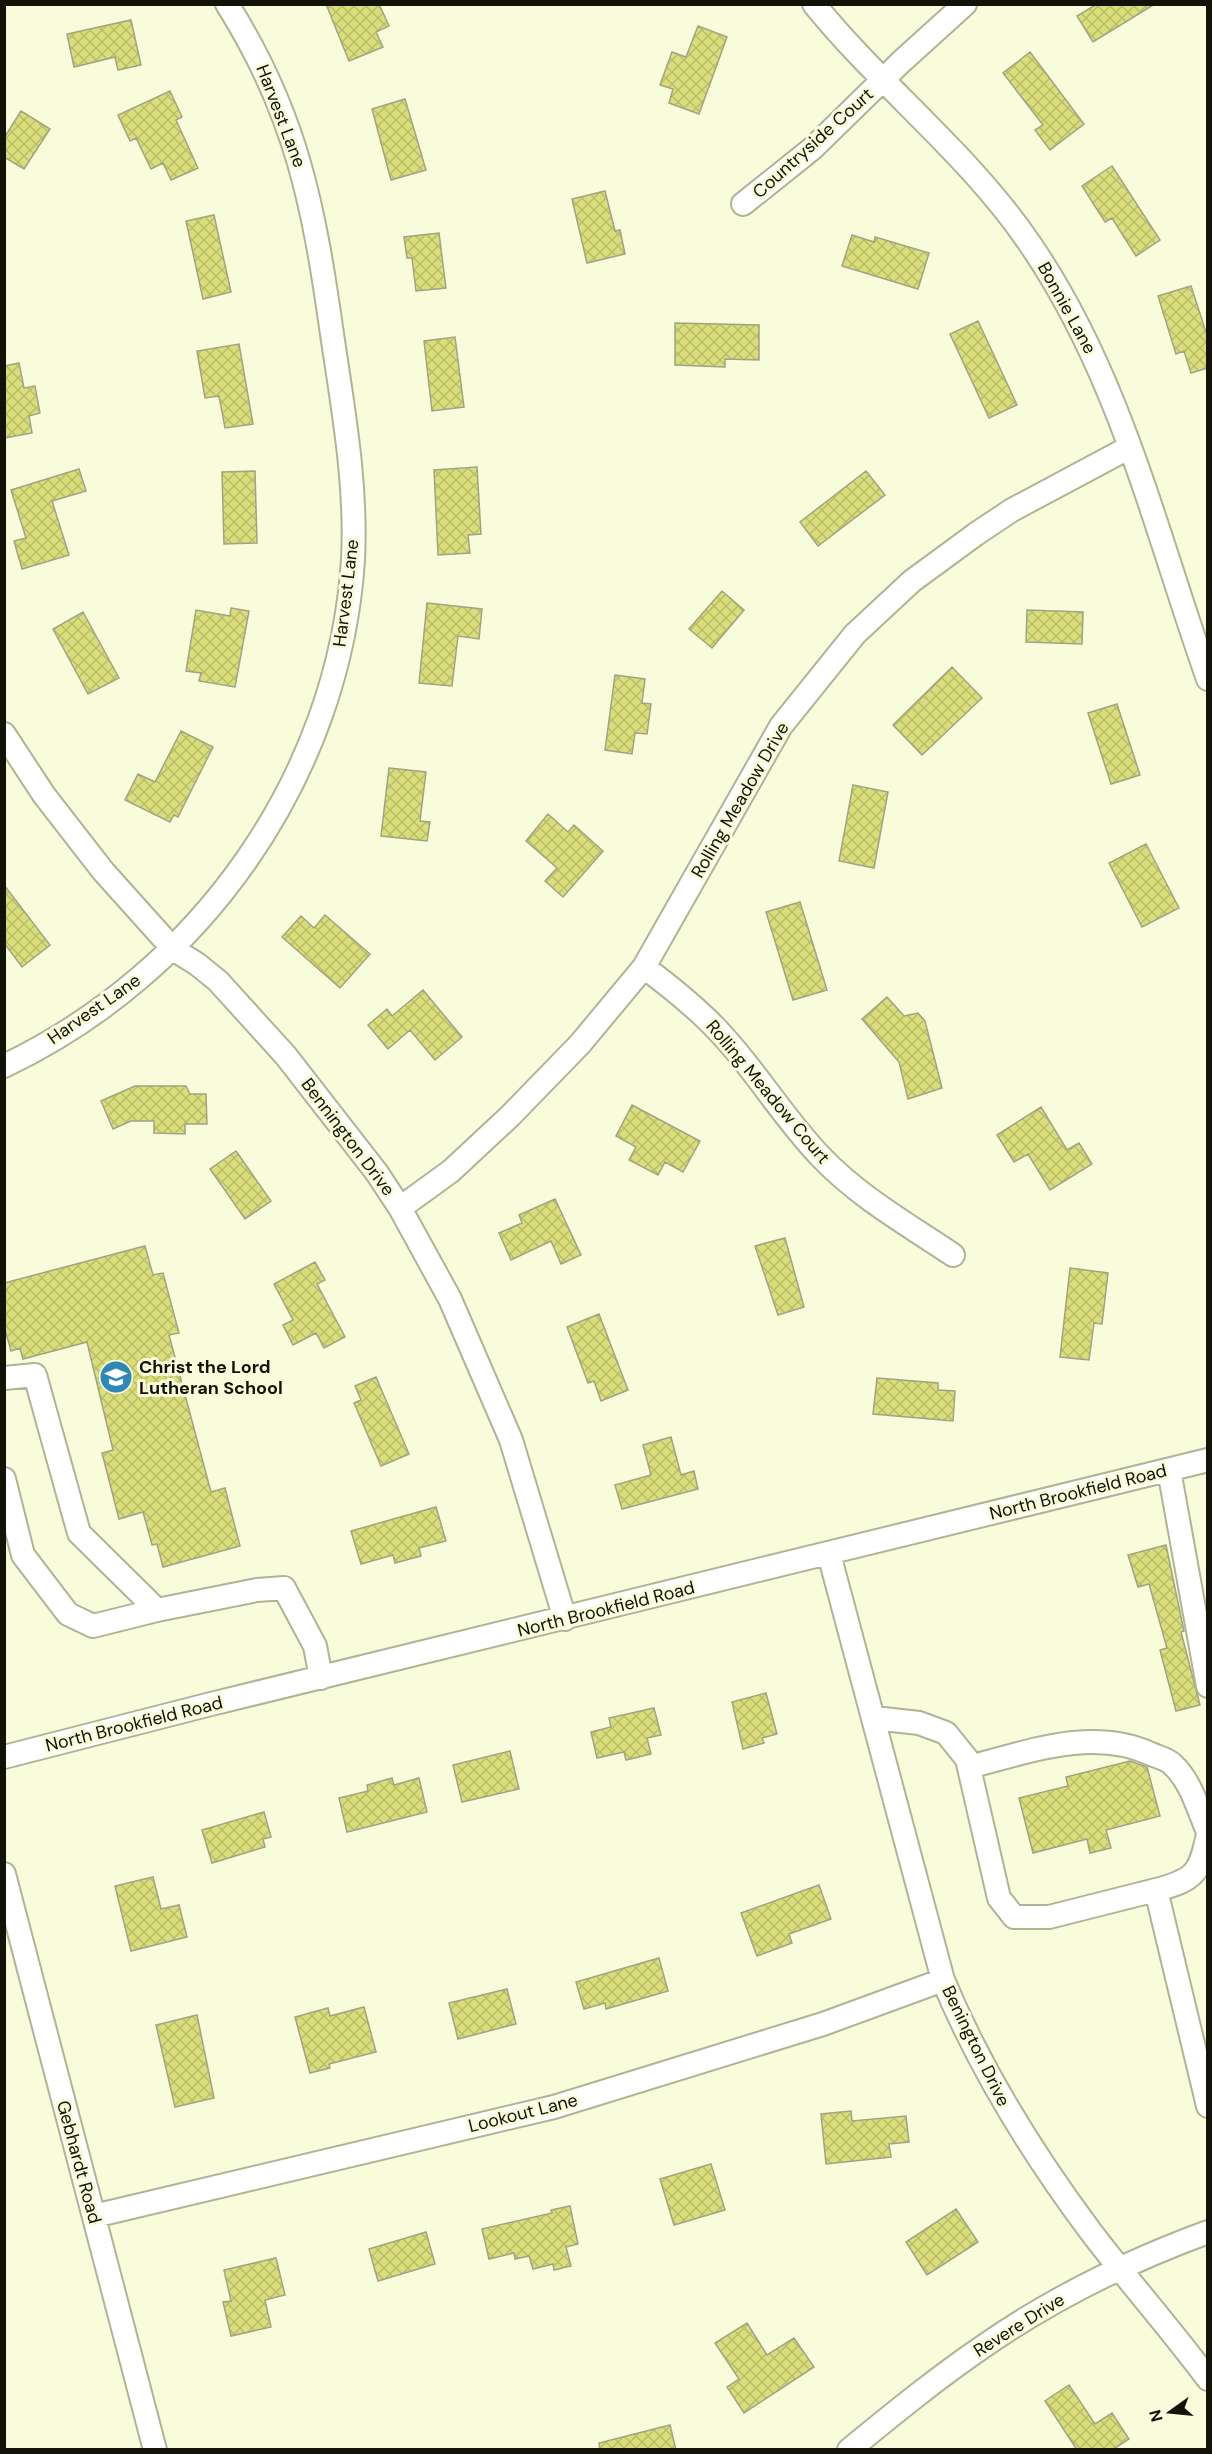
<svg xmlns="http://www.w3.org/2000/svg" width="1212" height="2454" font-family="'DM Sans',sans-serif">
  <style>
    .building { fill: url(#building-cross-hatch); stroke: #a1a385; stroke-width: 1.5 }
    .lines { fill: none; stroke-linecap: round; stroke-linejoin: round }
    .minor-casing { stroke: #b1b395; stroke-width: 26 }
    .minor { stroke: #fff; stroke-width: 22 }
    .labels { text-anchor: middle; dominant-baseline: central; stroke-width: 6; stroke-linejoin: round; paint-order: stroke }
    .street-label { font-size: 18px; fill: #121207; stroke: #f9fcdb }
    .poi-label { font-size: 18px; font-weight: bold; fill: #121207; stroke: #f9fcdb; text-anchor: start }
  </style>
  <defs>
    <pattern id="building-cross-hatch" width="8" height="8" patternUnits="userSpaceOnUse" patternTransform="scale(1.5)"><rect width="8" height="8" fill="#dade7a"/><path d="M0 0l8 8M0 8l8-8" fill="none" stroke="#babd68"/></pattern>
  </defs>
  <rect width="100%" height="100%" fill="#f9fcdb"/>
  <path class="building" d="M326,4h53l10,22 -13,6 7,15 -34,14z
    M1097,4h58l-62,38 -16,-26z
    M131,20l10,45 -23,5 -3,-13 -41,10 -7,-33z
    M698,26l29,11 -28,77 -30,-11 4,-14 -13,-4 12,-33 14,5z
    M1030,52l54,72 -34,26 -15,-20 8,-5 -40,-52z
    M170,91l12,26 -6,3 22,48 -27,12 -8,-17 -12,6 -15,-31 -6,3 -12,-26z
    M405,99l21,71 -35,10 -19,-71z
    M21,111l29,18 -26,40 -20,-12v-19z
    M1112,166l48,74 -24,16 -24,-38 -7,4 -23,-36z
    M605,191l10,40 5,-1 5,24 -38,9 -15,-64z
    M214,215l17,77 -28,7 -17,-78z
    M439,233l7,55 -30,3 -4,-33h-5l-3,-21z
    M852,235l22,7 1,-5 54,16 -11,36 -76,-23z
    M1191,286l17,52v30l-17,5 -7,-22 -8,3 -18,-58z
    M978,321l39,84 -28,13 -39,-84z
    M675,323l84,2v35l-34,-1v8l-50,-2z
    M455,337l9,70 -32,4 -8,-70z
    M239,344l14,80 -28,4 -6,-32 -14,2 -8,-47z
    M19,363l5,25 11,-2 5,27 -11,3 3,17 -28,5v-72z
    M477,467l4,67 -13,1 2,18 -32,2 -4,-85z
    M79,469l7,22 -34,10 17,54 -47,14 -8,-28 12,-3 -15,-48z
    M255,471l2,72 -33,1 -2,-72z
    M866,471l19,24 -67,51 -18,-24z
    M722,591l22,19 -32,38 -23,-19z
    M427,603l55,6 -3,30 -21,-3 -6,50 -33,-3z
    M231,608l18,3 -14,76 -36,-6 2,-8 -15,-2 10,-61 34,6z
    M1027,610l56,2 -1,32 -56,-2z
    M83,612l36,66 -31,16 -35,-65z
    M952,667l30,31 -60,57 -29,-30z
    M615,675l30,4 -3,24 9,1 -4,30 -12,-1 -3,21 -27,-4z
    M1117,704l23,71 -29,9 -23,-71z
    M181,731l32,16 -35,70 -4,-2 -4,7 -45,-22 13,-26 17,8z
    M389,768l37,4 -6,49 10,1 -3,19 -46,-5z
    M853,785l35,7 -14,76 -35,-7z
    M548,814l20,18 6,-7 29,26 -40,46 -18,-16 12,-13 -31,-27z
    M1146,844l33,64 -37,19 -33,-64z
    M4,885l46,60 -28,22 -18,-24z
    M800,902l27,88 -34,10 -27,-88z
    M325,915l45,39 -30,34 -58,-51 19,-21 13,12z
    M423,990l39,47 -27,23 -25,-30 -22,19 -20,-24 19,-16 5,7z
    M887,997l17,19 14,-3 7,8 17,67 -34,11 -9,-37 -37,-43z
    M135,1086h51l4,8h16l1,30h-22v10l-31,-1v-12h-23l-18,8 -12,-28z
    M632,1105l68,36 -17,31 -18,-10 -7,13 -29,-15 7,-13 -20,-11z
    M1041,1107l26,43 12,-7 13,21 -42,26 -22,-36 -14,8 -17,-27z
    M236,1151l35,50 -26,18 -35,-50z
    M555,1199l26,56 -20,9 -10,-23 -40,19 -12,-27 23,-10 -3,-8z
    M785,1238l19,69 -26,8 -23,-69z
    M145,1246l8,29 10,-2 16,60 -10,2 42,157 14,-4 15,58 -77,21 -6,-23 -5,1 -9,-33 -24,7 -17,-66 11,-3 -26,-108 -64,17 -3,-11 -9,3 -7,-25v-43z
    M315,1262l10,18 -8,4 28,53 -21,11 -8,-15 -23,12 -10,-20 10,-5 -19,-36z
    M1070,1268l38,5 -6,51 -8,-1 -5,37 -29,-3z
    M599,1314l29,76 -27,11 -7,-20 -6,2 -21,-56z
    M376,1377l33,77 -28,12 -27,-63 7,-3 -6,-14z
    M877,1378l61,5v7l17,1 -2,30 -80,-7z
    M671,1437l10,38 13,-4 4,18 -76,20 -7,-24 36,-10 -8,-30z
    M436,1507l10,34 -27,7 2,8 -26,7 -2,-8 -32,9 -10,-33z
    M1166,1545l18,86 -3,1 19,73 -24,6 -16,-61 7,-2 -18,-64 -11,3 -10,-32z
    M766,1693l11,41 -15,4 2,5 -21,6 -11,-47z
    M654,1708l7,27 -14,3 4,16 -25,6 -2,-8 -27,6 -6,-26 20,-5 -2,-9z
    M510,1751l9,38 -57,13 -9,-37z
    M1130,1761l17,6 13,49 -54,14 5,18 -21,5 -3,-14 -54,14 -14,-55 49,-12 -2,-9z
    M392,1778l2,7 25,-7 8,34 -80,20 -8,-34 29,-7 -1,-6z
    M264,1812l7,25 -8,2 2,8 -53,16 -10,-33z
    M153,1877l8,32 18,-4 8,32 -56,14 -16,-65z
    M819,1885l12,34 -42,15 3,9 -35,13 -16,-43z
    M659,1958l9,33 -62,18 -1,-6 -21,6 -8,-27z
    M507,1989l9,35 -58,15 -9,-36z
    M364,2007l12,45 -47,12 1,4 -20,5 -15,-56 33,-9 2,8z
    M197,2015l17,83 -39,9 -19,-82z
    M851,2111l1,10 54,-5 3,26 -20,2 2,13 -65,7 -5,-50z
    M711,2164l14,46 -51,15 -14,-46z
    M570,2206l8,38 -12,3 5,19 -17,4 -1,-6 -20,5 -4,-13 -14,3 -1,-6 -25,6 -7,-30 70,-16 -1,-3z
    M956,2209l22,33 -51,33 -21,-33z
    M426,2232l9,32 -57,17 -9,-32z
    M276,2258l9,37 -20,5 6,27 -40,9 -8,-34 8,-1 -7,-31z
    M747,2323l20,32 27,-17 20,29 -70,46 -17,-26 12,-8 -24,-36z
    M1069,2385l26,39 17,-11 17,26 -17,11h-35l-32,-49z
    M670,2425l6,25h-76l-1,-7z"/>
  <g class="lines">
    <g class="minor-casing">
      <path id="minor" d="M814,4c68,84 155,150 216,240 90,131 125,286 178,435
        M743,204l70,-56 88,-86 64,-58
        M4,734l40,61 59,76 70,78 24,15 21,17 68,75 91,117 23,35 50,91 61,141 54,179
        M644,967c28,21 56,43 79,69 35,38 62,84 98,121 38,40 86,67 132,98
        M4,1066c196,-93 335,-289 349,-506 4,-76 -10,-151 -21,-226 -18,-127 -35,-219 -105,-330
        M400,1208l51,-37 59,-55 70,-72 64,-77 137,-241 74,-92 57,-53 64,-47 36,-24 118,-63
        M4,1378l31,-3 44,158 78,77 100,-20 27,-2 31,58 6,32
        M1169,1470l39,216
        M4,1479l19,76 45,59 25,12 64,-16
        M829,1554l114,426c38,91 89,173 148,252 38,50 79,96 117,147
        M874,1718l45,5 27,10 21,26 32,139 15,19h35l107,-27 52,216
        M4,1757l203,-52 1001,-245
        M969,1767c59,-15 123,-40 182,-13 7,3 16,5 21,10 19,17 26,45 36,68
        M4,1874l151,576
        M1156,1890c39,-10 44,-17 52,-56
        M94,2216l460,-109 269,-83 120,-44
        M849,2450c44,-36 88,-72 135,-104 69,-48 145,-85 224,-114"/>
    </g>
    <use href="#minor" class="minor"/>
  </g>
  <defs>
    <g id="school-disc" transform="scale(1.725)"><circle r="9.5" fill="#2d88b5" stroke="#f9fcdb"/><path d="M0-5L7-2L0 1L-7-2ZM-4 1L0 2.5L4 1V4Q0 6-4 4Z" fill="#fff"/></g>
  </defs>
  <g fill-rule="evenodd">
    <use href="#school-disc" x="116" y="1377"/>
  </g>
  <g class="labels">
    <g class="street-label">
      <text transform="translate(281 116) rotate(69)">Harvest Lane</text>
      <text transform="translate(813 143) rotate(-42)">Countryside Court</text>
      <text transform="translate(1067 308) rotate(61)">Bonnie Lane</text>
      <text transform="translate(346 593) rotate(-83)">Harvest Lane</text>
      <text transform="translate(740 800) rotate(-60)">Rolling Meadow Drive</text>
      <text transform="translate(94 1009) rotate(-35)">Harvest Lane</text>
      <text transform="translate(768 1092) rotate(50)">Rolling Meadow Court</text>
      <text transform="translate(348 1137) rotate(53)">Bennington Drive</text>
      <text transform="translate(1078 1492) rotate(-14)">North Brookfield Road</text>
      <text transform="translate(606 1609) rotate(-14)">North Brookfield Road</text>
      <text transform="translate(134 1724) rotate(-14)">North Brookfield Road</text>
      <text transform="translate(976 2046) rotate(64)">Benington Drive</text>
      <text transform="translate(523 2113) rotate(-14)">Lookout Lane</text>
      <text transform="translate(79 2162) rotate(75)">Gebhardt Road</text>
      <text transform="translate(1019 2325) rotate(-32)">Revere Drive</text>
    </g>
    <g class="poi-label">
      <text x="139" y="1367">Christ the Lord<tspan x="139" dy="21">Lutheran School</tspan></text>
    </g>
  </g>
  <rect width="1212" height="2454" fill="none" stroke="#121207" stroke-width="12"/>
  <g transform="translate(1170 2412) rotate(255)" stroke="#f9fcdb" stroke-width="4.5" paint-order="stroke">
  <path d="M0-4.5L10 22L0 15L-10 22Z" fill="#121207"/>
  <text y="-9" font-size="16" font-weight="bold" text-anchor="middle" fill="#121207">N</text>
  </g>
</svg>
